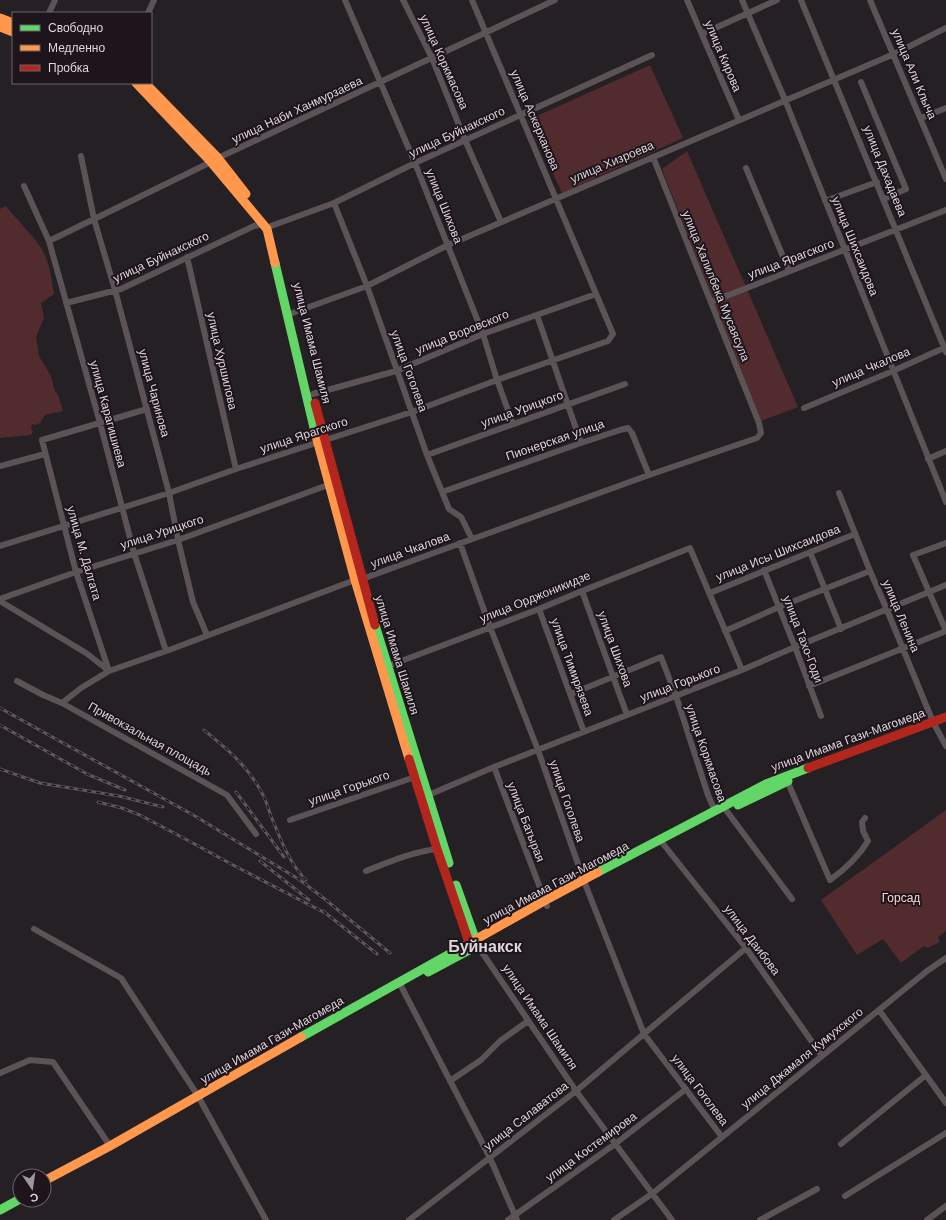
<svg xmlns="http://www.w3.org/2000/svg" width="946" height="1220" font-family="Helvetica,sans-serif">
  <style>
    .green { fill: #512b2e }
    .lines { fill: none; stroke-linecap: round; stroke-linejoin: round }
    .street { stroke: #5c5357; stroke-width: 6 }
    .fast { stroke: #63d668; stroke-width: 9 }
    .slow { stroke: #ff974d; stroke-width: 9 }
    .jam { stroke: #b3261e; stroke-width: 9 }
    .rail-casing { stroke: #5e575b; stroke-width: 3 }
    .rail { stroke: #1e141b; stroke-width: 1.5; stroke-dasharray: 4.5; stroke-linecap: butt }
    .labels { text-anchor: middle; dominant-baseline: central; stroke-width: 4; stroke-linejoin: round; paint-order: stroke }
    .street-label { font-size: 12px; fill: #ded6db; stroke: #1e141b }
    .park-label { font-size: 12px; fill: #fed3d3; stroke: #1e141b }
    .district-label { font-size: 16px; font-weight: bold; fill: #ded6db; stroke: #1e141b }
  </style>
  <rect width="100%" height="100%" fill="#252024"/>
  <path class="green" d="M650,65l33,73 -121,55 -34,-73z
    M687,151l111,256 -37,14 -99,-252z
    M6,206c11,14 32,34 39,49 5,12 7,26 9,39l-13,9 3,15 -8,19 3,19 12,20 4,15 3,4 5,16 -18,4 -5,8 -4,2 -4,-1 -1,4 2,3 -2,4 -31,3v-229z
    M946,810v121l-8,6 2,5 -13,6 -3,-2 -23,17 -18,-24 -26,16 -36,-55z"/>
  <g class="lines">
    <path class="street" d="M345,0l70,163 68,171 14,46 16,44
      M403,0l29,58 33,82 36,82
      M687,0l52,120
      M742,0l43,100 161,402
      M801,0l145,352
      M870,0l76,179
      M49,13l6,-13
      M148,13l6,-13
      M702,34l75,-34
      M861,82l45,107 -22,10
      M921,118l25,-10
      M81,156l13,63 21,71 54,203 9,47 15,62 14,33
      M746,168l43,103
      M24,186l25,55 51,182 34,130 32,98
      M825,201l52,-19
      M334,203l33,83 60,169 22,54 12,8 11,22
      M271,226l63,-23 81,-40 237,-108
      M49,241l162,-79 7,-4 337,-158
      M187,257l49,212
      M711,302l235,-92
      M66,303l55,-14 133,-63 9,-2
      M287,315l80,-29 81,-41 446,-191 52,-26
      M537,315l44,128
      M313,394l83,-23 87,-37 113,-40
      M804,408l89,-37 53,-24
      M427,455l198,-71
      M928,459l18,-8
      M0,466l45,-12
      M442,492l139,-49 39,-13 8,-2 4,5 17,42
      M839,493l31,78 17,39 46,112 13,24
      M460,543l30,84 48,123 46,131 60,153 78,103
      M946,543l-33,12 33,76
      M0,546l169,-53 67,-24 176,-57 85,-32 111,-39 5,-7 -141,-334
      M810,552l31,77
      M764,570l31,77 26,69
      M582,591l45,124
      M710,593l145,-59
      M0,599l76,-27 102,-32 150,-55 1,-2
      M0,601l86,52 22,17
      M539,609l45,123
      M725,631l54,-24 91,-36
      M388,666l151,-57 43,-18 108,-43 52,122
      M109,671l-33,-99 -34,-132 105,-31
      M17,681l26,14 19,8 165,92 29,39
      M809,686l137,-55
      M571,694l90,-37 15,39 32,99 7,16
      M62,703l19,-15 28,-17 60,-21 186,-70 7,-1 287,-104 108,-37 4,-5 -2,-10 -106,-266
      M494,767l53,139
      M786,778l44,102c14,-10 29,-24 38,-39l-5,-10 -1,-9 3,-4
      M426,796l68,-29 248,-97 53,-23 151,-62
      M723,806l69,93
      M290,820l125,-43
      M660,840l86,108 76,108
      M366,871c23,-9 46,-19 71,-22
      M34,929l87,49 77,118 68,124
      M477,945l99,146 96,129
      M399,982l91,176 27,62
      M879,1010l67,93
      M0,1073l30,-13 23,2 57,84
      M450,1081l31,-21 19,-19 28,-20
      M841,1144l85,-69
      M845,1196l101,-63
      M409,1220l167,-129 170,-143
      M508,1220l107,-76 71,-55
      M614,1220l39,-27 274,-222 19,-13
      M760,1220l57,-31
      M927,1220l19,-14"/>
    <path class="fast" d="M275,263l40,169
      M375,625l74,238
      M738,805l50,-24
      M598,872l168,-88 42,-16
      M456,885l21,59
      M428,972l43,-23 5,-4
      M301,1037l163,-91
      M0,1210l20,-11"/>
    <path class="slow" d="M0,18l13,5
      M0,27l13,5
      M136,83l75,79 56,67 8,34
      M145,83l73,75 28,36
      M315,432l40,148 54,179
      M464,946l80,-45 54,-29
      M44,1181l66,-35 191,-109"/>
    <path class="jam" d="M315,403l60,222
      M409,759l28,90 34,99
      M808,768l138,-51"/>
    <g class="rail-casing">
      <path id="rail" d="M0,708l195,108 105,64 26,20 64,53
        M0,725l87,49 38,16
        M204,730c24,20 43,35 58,63 4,7 6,15 9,23 9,22 18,47 35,64
        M0,769l40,14 79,13 44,11
        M236,792l48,65
        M98,802l24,6 18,7 49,26 44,24 94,49
        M260,861l49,39
        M323,911l54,43"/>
    </g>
    <use href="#rail" class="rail"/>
  </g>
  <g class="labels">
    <g class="street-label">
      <text transform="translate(723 56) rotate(67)">улица Кирова</text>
      <text transform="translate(444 62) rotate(66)">улица Коркмасова</text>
      <text transform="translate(914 74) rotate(67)">улица Али Клыча</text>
      <text transform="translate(297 110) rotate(-25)">улица Наби Ханмурзаева</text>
      <text transform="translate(535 120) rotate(67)">улица Аскерханова</text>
      <text transform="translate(457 132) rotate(-25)">улица Буйнакского</text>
      <text transform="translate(612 162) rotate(-23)">улица Хизроева</text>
      <text transform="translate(885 171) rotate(68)">улица Дахадаева</text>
      <text transform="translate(444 206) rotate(68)">улица Шихова</text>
      <text transform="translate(855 246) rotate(68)">улица Шихсаидова</text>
      <text transform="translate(161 257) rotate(-25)">улица Буйнакского</text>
      <text transform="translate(791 259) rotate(-21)">улица Ярагского</text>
      <text transform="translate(716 286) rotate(68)">улица Халилбека Мусаясула</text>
      <text transform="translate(462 332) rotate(-22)">улица Воровского</text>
      <text transform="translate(312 343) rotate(76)">улица Имама Шамиля</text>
      <text transform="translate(222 361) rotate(77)">улица Хуршилова</text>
      <text transform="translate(871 367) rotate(-23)">улица Чкалова</text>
      <text transform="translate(409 371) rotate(70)">улица Гоголева</text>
      <text transform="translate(154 393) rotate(75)">улица Чаринова</text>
      <text transform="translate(522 409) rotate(-20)">улица Урицкого</text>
      <text transform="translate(108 414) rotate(75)">улица Карагишиева</text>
      <text transform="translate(304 435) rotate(-18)">улица Ярагского</text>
      <text transform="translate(555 440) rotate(-19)">Пионерская улица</text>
      <text transform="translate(162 532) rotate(-18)">улица Урицкого</text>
      <text transform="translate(410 550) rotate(-20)">улица Чкалова</text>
      <text transform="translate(84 553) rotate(74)">улица М. Далгата</text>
      <text transform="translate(778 553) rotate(-22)">улица Исы Шихсаидова</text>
      <text transform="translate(535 597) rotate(-22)">улица Орджоникидзе</text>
      <text transform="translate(901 616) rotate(67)">улица Ленина</text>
      <text transform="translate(803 639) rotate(69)">улица Тахо-Годи</text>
      <text transform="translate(615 649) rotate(70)">улица Шихова</text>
      <text transform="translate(397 655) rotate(73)">улица Имама Шамиля</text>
      <text transform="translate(572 667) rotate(70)">улица Тимирязева</text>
      <text transform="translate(680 683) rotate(-21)">улица Горького</text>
      <text transform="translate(150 739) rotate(29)">Привокзальная площадь</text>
      <text transform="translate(848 740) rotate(-20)">улица Имама Гази-Магомеда</text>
      <text transform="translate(706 753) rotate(71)">улица Коркмасова</text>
      <text transform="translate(349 788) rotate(-19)">улица Горького</text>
      <text transform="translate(567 801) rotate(71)">улица Гоголева</text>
      <text transform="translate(526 822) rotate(69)">улица Батырая</text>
      <text transform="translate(556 883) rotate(-28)">улица Имама Гази-Магомеда</text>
      <text transform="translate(752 940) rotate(53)">улица Даибова</text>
      <text transform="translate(540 1017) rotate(56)">улица Имама Шамиля</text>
      <text transform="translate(272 1040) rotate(-30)">улица Имама Гази-Магомеда</text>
      <text transform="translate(802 1058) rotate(-39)">улица Джамаля Кумухского</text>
      <text transform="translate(700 1090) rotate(53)">улица Гоголева</text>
      <text transform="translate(526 1116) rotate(-38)">улица Салаватова</text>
      <text transform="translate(591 1147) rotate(-36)">улица Костемирова</text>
    </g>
    <g class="park-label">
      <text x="901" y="898">Горсад</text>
    </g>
    <g class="district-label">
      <text x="485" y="946">Буйнакск</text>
    </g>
  </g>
  <rect x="12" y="12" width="140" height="72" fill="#1e141b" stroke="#6b6268"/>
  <rect x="20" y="25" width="20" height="6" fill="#63d668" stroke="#6b6268"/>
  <text x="48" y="32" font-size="12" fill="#ded6db">Свободно</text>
  <rect x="20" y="45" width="20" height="6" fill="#ff974d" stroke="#6b6268"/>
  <text x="48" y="52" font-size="12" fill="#ded6db">Медленно</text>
  <rect x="20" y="65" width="20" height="6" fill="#b3261e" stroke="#6b6268"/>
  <text x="48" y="72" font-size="12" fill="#ded6db">Пробка</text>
  <g transform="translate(32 1188) rotate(167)"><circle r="19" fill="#1e141b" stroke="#6b6268"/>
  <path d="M0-3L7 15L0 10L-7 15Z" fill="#9d969b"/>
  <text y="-6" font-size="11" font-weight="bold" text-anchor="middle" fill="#ded6db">С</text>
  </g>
</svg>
